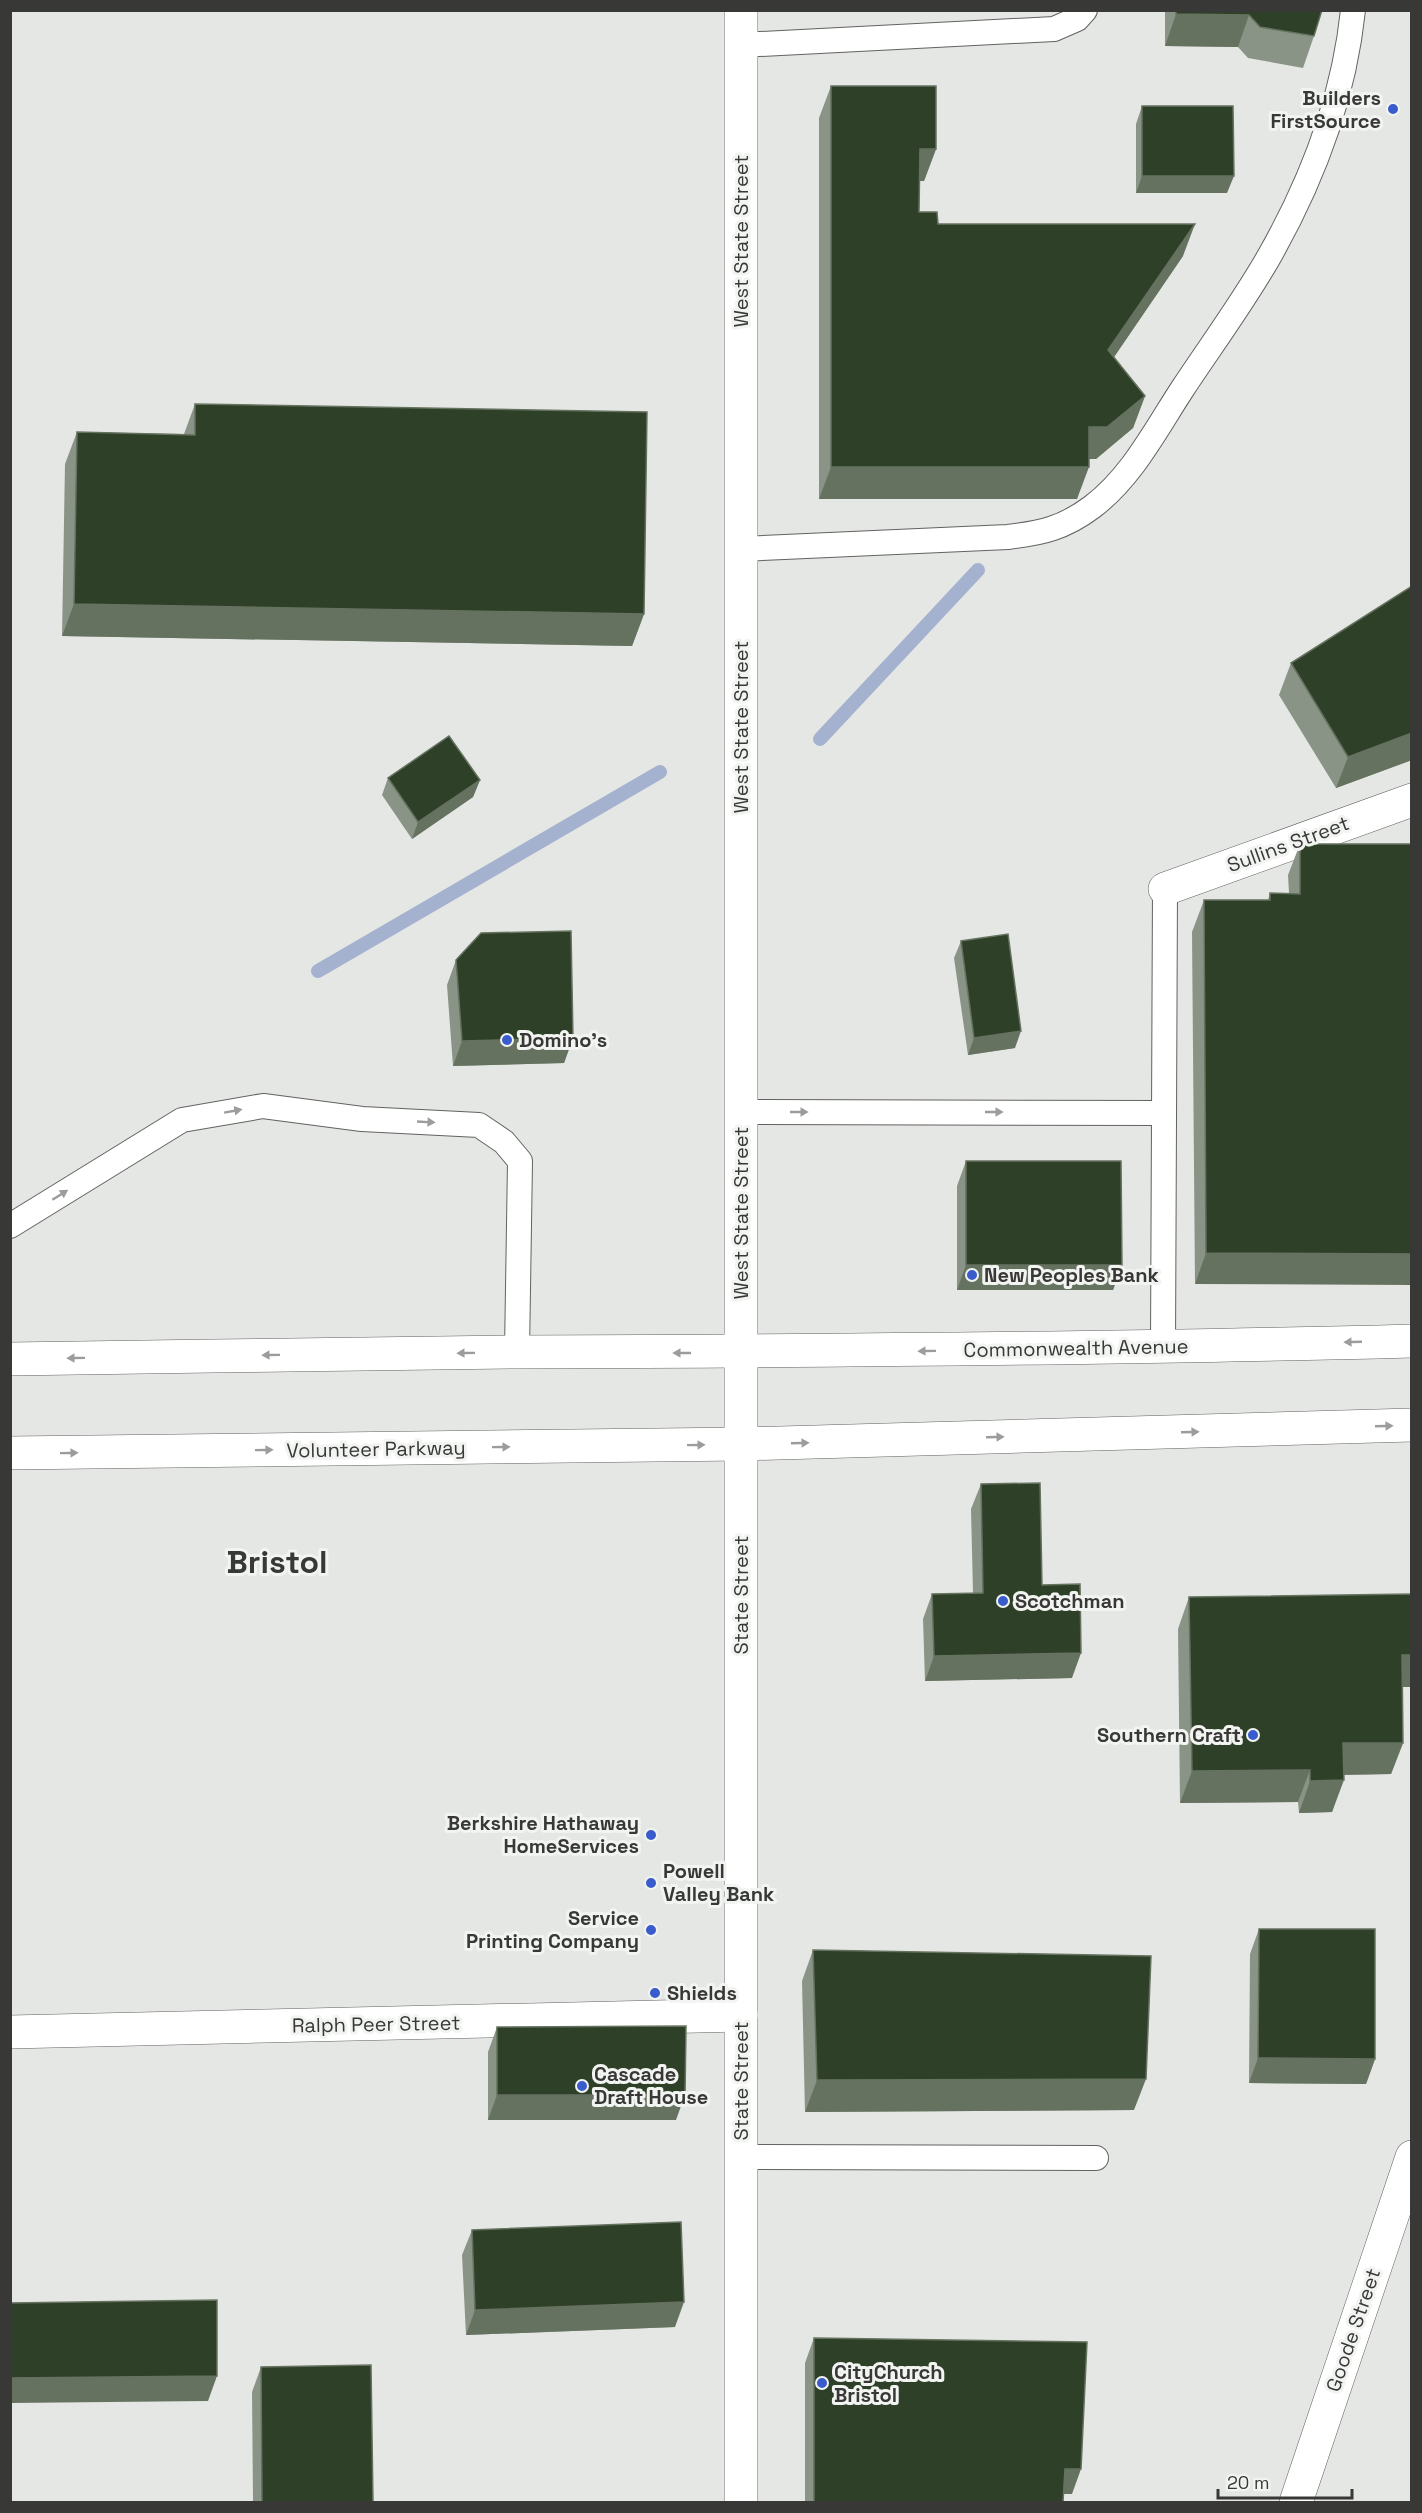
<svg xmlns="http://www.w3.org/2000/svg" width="1422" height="2513" font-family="'Space Grotesk',sans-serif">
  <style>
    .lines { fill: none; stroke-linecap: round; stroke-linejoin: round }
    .stream { stroke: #a5b2cf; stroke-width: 14 }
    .lane-casing { stroke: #616360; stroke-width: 26 }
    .street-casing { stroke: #616360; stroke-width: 34 }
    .secondary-casing { stroke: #616360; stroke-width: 34 }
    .primary-casing { stroke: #616360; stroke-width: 34 }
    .highway-casing { stroke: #616360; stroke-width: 34 }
    .lane { stroke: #fff; stroke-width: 24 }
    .street { stroke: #fff; stroke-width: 33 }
    .secondary { stroke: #fff; stroke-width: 33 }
    .primary { stroke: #fff; stroke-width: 33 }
    .highway { stroke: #fff; stroke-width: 33 }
    .wall { fill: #8a9486 }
    .shaded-wall { fill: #667260 }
    .building { fill: #2f4028; stroke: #667260; stroke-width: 1.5 }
    .oneway { fill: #9c9c9b }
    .poi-dot { fill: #395bcc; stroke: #f2f4f1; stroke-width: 2 }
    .labels { text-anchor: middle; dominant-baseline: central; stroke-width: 6; stroke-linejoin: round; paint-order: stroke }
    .poi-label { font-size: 20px; font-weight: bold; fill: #383937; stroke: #f2f4f1; text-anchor: start }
    .street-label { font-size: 20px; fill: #383937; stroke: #f2f4f1 }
    .town-label { font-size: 32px; font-weight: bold; fill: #383937; stroke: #f2f4f1 }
  </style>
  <rect width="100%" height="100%" fill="#e5e7e4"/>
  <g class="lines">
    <path class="stream" d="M820,739l158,-169
      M318,971l342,-199"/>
    <g class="lane-casing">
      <path id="lane" d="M741,45l313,-16 23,-10 8,-9
        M741,549l267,-12c34,-4 56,-9 84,-30 40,-30 64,-78 91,-119 29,-44 61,-87 87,-133 43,-76 74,-158 83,-245
        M741,1112l423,1
        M10,1226l172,-106 81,-14 99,13 117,6 25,17 16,19 -3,191
        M1163,1347l2,-458
        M741,2157l355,1"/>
    </g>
    <g class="street-casing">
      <path id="street" d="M1165,889l247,-89
        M10,2032l731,-17"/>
    </g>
    <g class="secondary-casing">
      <path id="secondary" d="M1296,2502l116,-345"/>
    </g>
    <g class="primary-casing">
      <path id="primary" d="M741,10v2492"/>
    </g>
    <g class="highway-casing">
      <path id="highway" d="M10,1359c169,-2 338,-6 507,-7 299,-1 596,-3 895,-11
        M10,1453l731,-9 671,-19"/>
    </g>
    <use href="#lane" class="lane"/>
    <use href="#street" class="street"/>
    <use href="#secondary" class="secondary"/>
    <use href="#primary" class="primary"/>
    <use href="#highway" class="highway"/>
  </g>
  <path class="wall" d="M1165,10h157l-8,26 -11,32 -55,-10 -10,-11 -73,-1z
    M831,86l105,63 -12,32h-4l-1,31 19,12 245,32 -69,101 31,39 -12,32 -37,31h-7l-12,40h-258v-381z
    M1142,106l85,87h-91v-69z
    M195,404l449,210 -12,32 -570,-10 3,-172 12,-32 107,2z
    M1412,586v174l-76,28 -57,-93 12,-32z
    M388,778l92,2 -7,17 -61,42 -30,-44z
    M1300,844h112l-217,440 -3,-352 12,-32h64l2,-7h19l-1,-18z
    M961,941l54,107 -47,7 -14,-97z
    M456,960l117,78 -9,25 -111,3 -6,-81z
    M966,1161l156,104 -9,25h-156v-104z
    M981,1484l61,101 30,93 -147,3 -2,-62 9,-25 41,-1 -2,-84z
    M1412,1594v93h-10l1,56 -12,31 -47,1 -12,37 -33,1 -1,-11 -118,1 -2,-174 11,-32z
    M1259,1929l116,130 -9,25 -117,-1 1,-129z
    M813,1950l321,160 -329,2 -3,-131z
    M497,2027l179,93h-188v-68z
    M472,2230l203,97 -209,8 -4,-80z
    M814,2338l258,156h-8l-1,8h-258v-139z
    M261,2367l112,135h-120l-1,-110z"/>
  <path class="shaded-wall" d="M1176,14l73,1 -11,32 -73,-1z
    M920,149h16l-12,32h-16z
    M1142,176h92l-7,17h-91z
    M1195,224l-12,32 -86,126 11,-32z
    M1145,396l-12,32 -37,31h-19l12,-32z
    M831,467h258l-12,32h-258z
    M74,604l570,10 -12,32 -570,-10z
    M1412,733v27l-76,28 12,-31z
    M480,780l-7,17 -61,42 6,-17z
    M1021,1031l-6,17 -47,7 6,-17z
    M573,1038l-9,25 -111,3 9,-25z
    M1206,1253l206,1v31l-217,-1z
    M966,1265h156l-9,25h-156z
    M1081,1653l-9,25 -147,3 9,-25z
    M1402,1655h10v32h-21z
    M1343,1743h60l-12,31 -59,1z
    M1310,1770l-12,32 -118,1 12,-32z
    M1344,1780l-12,32 -33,1 11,-32z
    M1258,2058l117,1 -9,25 -117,-1z
    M1146,2079l-12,31 -329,2 12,-32z
    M497,2095h188l-9,25h-188z
    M684,2302l-9,25 -209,8 9,-25z
    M217,2376l-9,25 -198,2v-25z
    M1065,2469h16l-9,25h-16z"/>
  <path class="building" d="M1176,10h146l-8,26 -54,-9 -11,-12 -73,-1z
    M831,86h105v63h-16l-1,63h18l1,12h257l-87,126 37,46 -38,31h-18v40h-258z
    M1142,106h91l1,70h-92z
    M195,404l452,8 -3,202 -570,-10 3,-172 118,3z
    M1412,586v147l-64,24 -57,-94z
    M449,736l31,44 -62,42 -30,-44z
    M1300,844h112v410l-206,-1 -2,-353h66v-7l30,1z
    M571,931l2,107 -111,3 -6,-81 25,-27z
    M1008,934l13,97 -47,7 -13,-97z
    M966,1161h155l1,104h-156z
    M1040,1483l2,102 38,-1 1,69 -147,3 -2,-62 51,-1 -2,-109z
    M1412,1594v61h-10l1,88h-60l1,37 -34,1v-11l-118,1 -3,-174z
    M1259,1929h116v130l-117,-1z
    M813,1950l338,6 -5,123 -329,1z
    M686,2026l-1,69h-188v-68z
    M681,2222l3,80 -209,8 -3,-80z
    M217,2300v76l-207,2v-75z
    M814,2338l273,4 -6,127h-16l-2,33h-249z
    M371,2365l2,137h-111l-1,-135z"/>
  <defs><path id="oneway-solid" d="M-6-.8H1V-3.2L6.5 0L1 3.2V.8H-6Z" transform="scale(1.5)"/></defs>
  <g class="oneway">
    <use href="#oneway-solid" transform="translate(233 1111) rotate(-10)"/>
    <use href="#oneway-solid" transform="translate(799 1112)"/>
    <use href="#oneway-solid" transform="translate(994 1112)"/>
    <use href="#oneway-solid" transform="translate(426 1122) rotate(3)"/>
    <use href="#oneway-solid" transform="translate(60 1195) rotate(-32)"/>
    <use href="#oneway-solid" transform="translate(1353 1342) rotate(178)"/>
    <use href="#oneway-solid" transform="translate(927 1351) rotate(179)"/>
    <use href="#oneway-solid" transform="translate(466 1353) rotate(179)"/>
    <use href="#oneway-solid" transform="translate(682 1353) rotate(180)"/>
    <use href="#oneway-solid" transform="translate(271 1355) rotate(179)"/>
    <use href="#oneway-solid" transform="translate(76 1358) rotate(179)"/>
    <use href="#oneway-solid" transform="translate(1384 1426) rotate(-2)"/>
    <use href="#oneway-solid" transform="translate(1190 1432) rotate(-2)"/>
    <use href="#oneway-solid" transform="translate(995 1437) rotate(-2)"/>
    <use href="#oneway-solid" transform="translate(800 1443) rotate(-2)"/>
    <use href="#oneway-solid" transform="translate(696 1445) rotate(-1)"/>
    <use href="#oneway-solid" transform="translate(501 1447) rotate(-1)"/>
    <use href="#oneway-solid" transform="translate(264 1450) rotate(-1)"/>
    <use href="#oneway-solid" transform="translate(69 1453) rotate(-1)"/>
  </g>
  <g class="poi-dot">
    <circle cx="1393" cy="109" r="6"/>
    <circle cx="507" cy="1040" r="6"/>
    <circle cx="972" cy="1275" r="6"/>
    <circle cx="1003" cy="1601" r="6"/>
    <circle cx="1253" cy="1735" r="6"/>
    <circle cx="651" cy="1835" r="6"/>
    <circle cx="651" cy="1883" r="6"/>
    <circle cx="651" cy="1930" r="6"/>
    <circle cx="655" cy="1993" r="6"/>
    <circle cx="582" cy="2086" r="6"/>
    <circle cx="822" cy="2383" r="6"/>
  </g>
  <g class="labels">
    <g class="poi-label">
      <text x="1381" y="98" text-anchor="end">Builders<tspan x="1381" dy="23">FirstSource</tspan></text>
      <text x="519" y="1040">Domino's</text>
      <text x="984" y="1275">New Peoples Bank</text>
      <text x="1015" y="1601">Scotchman</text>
      <text x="1241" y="1735" text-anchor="end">Southern Craft</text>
      <text x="639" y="1823" text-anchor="end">Berkshire Hathaway<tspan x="639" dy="23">HomeServices</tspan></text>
      <text x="663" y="1871">Powell<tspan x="663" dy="23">Valley Bank</tspan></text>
      <text x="639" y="1918" text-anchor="end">Service<tspan x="639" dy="23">Printing Company</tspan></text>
      <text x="667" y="1993">Shields</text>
      <text x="594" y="2074">Cascade<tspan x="594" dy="23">Draft House</tspan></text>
      <text x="834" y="2372">CityChurch<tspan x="834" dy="23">Bristol</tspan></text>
    </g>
    <g class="street-label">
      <text transform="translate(741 241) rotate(-90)">West State Street</text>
      <text transform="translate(741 727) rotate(-90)">West State Street</text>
      <text transform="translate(1288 844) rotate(-20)">Sullins Street</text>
      <text transform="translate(741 1213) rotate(-90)">West State Street</text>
      <text transform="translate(1076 1348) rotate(-1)">Commonwealth Avenue</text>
      <text transform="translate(376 1449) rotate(-1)">Volunteer Parkway</text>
      <text transform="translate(741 1595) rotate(-90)">State Street</text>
      <text transform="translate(376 2024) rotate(-1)">Ralph Peer Street</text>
      <text transform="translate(741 2081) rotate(-90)">State Street</text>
      <text transform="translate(1353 2330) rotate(-71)">Goode Street</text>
    </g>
    <g class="town-label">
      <text x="277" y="1562">Bristol</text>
    </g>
  </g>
  <rect width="1422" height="2513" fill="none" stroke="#383937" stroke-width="24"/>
  <path d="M1218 2489v9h134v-9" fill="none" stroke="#383937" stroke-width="3"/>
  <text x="1227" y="2489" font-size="18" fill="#383937" stroke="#f2f4f1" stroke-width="4.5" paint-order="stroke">20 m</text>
</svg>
